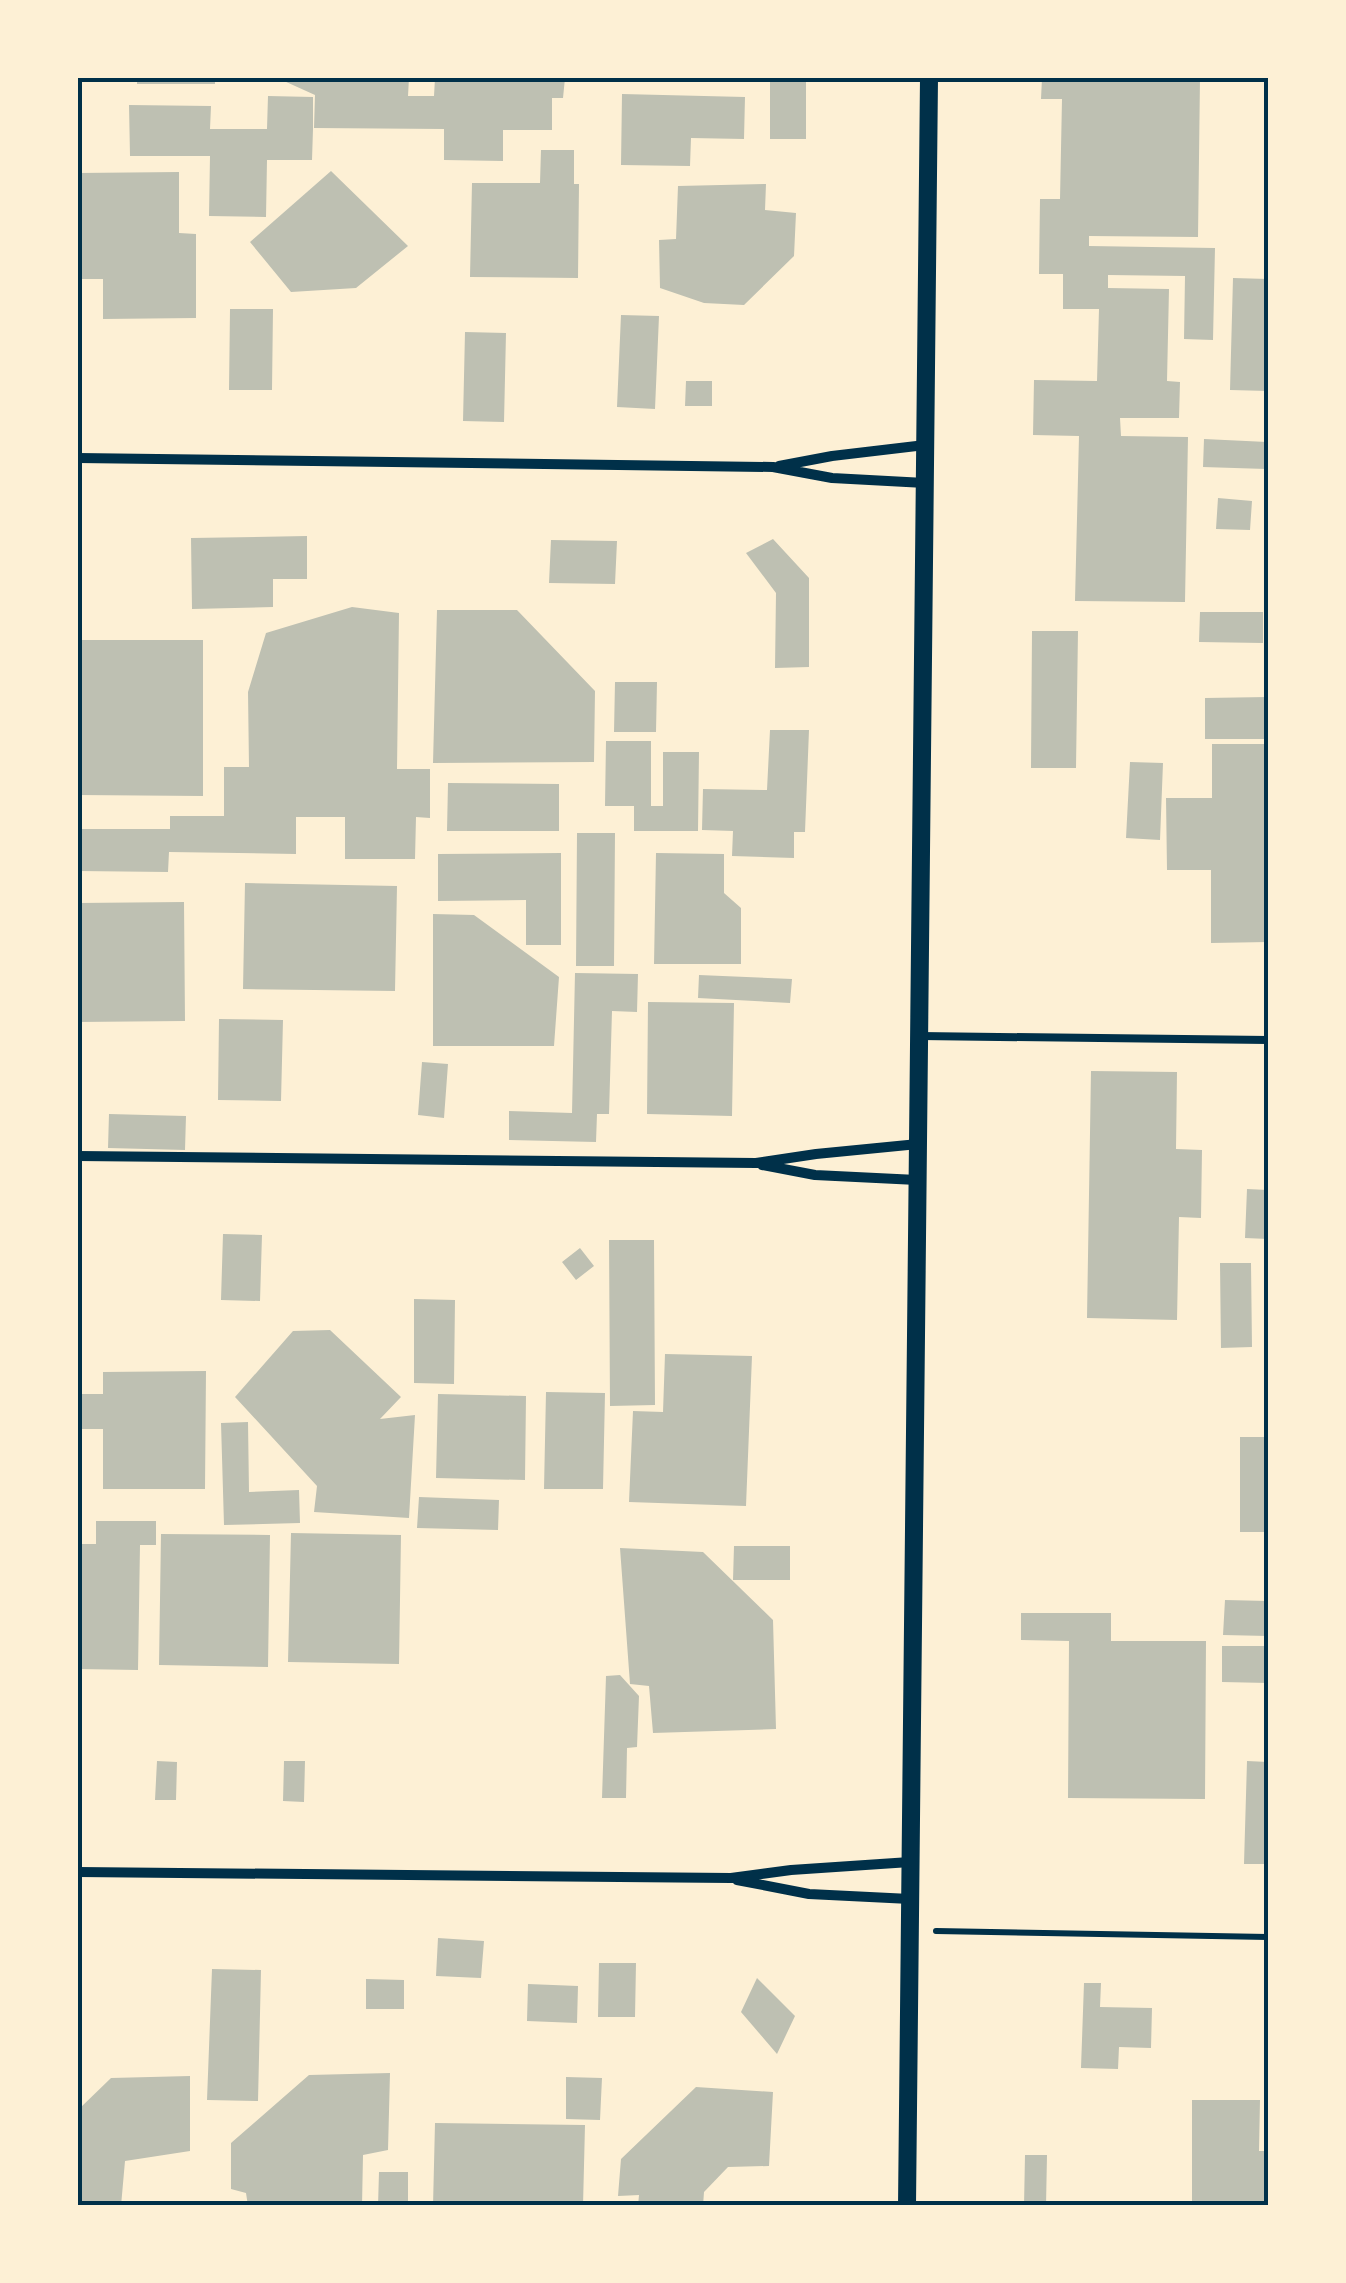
<svg xmlns="http://www.w3.org/2000/svg" width="1346" height="2283" font-family="'DM Sans',sans-serif">
  <style>
    .building { fill: #bec0b2 }
    .lines { fill: none; stroke-linecap: round; stroke-linejoin: round }
    .path { stroke: #003049; stroke-width: 6 }
    .service { stroke: #003049; stroke-width: 8 }
    .minor { stroke: #003049; stroke-width: 10 }
    .tertiary { stroke: #003049; stroke-width: 18 }
    .neatline { fill: none; stroke: #003049; stroke-width: 4 }
  </style>
  <rect width="100%" height="100%" fill="#fdf0d5"/>
  <path class="building" d="M137,78h78v6h-78z
    M284,78h125l-1,18h26l1,-18h130l-2,20h-11v32h-49v31l-59,-1v-31l-130,-1 1,-33 -31,-14z
    M770,78h36v61h-36z
    M1042,78h158l-2,159 -109,-1v10l126,2 -2,92 -29,-1 1,-63 -77,-1v13l61,1 -2,92 13,1 -1,36h-59l1,18 67,1 -3,165 -110,-1 4,-165 -46,-1 1,-55 63,1 2,-72h-36v-35h-24l1,-75h20l2,-100h-21z
    M622,94l123,3 -1,42 -53,-1 -1,28 -69,-1z
    M268,96l45,1v32l-1,31h-45l-1,57 -57,-1 1,-60h-80l-1,-51 82,1 -1,23h57z
    M541,150h33v34h5l-1,94 -108,-1 2,-94h68z
    M331,171l77,75 -52,42 -65,4 -41,-50z
    M179,172v61l17,1v84l-93,1v-40h-25v-106z
    M766,184l-1,26 31,3 -2,43 -50,49 -40,-2 -44,-15 -1,-48 17,-1 2,-53z
    M1233,278l35,1v112l-38,-1z
    M230,309h43l-1,81h-43z
    M621,315l38,1 -4,93 -38,-2z
    M465,332l41,1 -2,89 -41,-1z
    M686,381h26v25h-27z
    M1204,439l63,3 -1,27 -63,-2z
    M1218,498l34,3 -2,29 -34,-1z
    M307,536v43h-34v28l-81,2 -1,-71z
    M773,539l36,39v89l-34,1 1,-75 -30,-40z
    M551,540l66,1 -2,43 -66,-1z
    M352,607l47,6 -2,156h33v49l-14,-1 -1,42h-70v-42h-49v37l-127,-2 -1,20 -90,-1v-42h92v-13h54v-49h25l-1,-75 18,-59z
    M437,610h80l78,81 -1,71 -161,1z
    M1200,612h63v31l-64,-1z
    M1032,631h46l-2,137h-45z
    M78,640h125v156l-125,-1z
    M615,682h42l-1,50h-42z
    M1268,697v42h-63v-41z
    M770,730h39l-4,102h-11v26l-62,-2 1,-25 -31,-1 1,-41 64,1z
    M606,741h45v65h12v-54h36l-1,79h-64v-25h-29z
    M1212,744h56v198l-57,1v-73h-44l-1,-72h46z
    M1130,762l33,1 -3,77 -34,-2z
    M448,783l111,1v47h-112z
    M577,833h38l-1,133h-38z
    M561,853v92h-35v-45l-88,1v-47z
    M656,853l68,1v39l17,15v56h-87z
    M245,883l152,3 -2,105 -152,-2z
    M184,902l1,119 -107,1v-119z
    M433,914l41,1 85,62 -5,69h-121z
    M575,973l63,1 -1,38 -25,-1 -3,103h-12l-1,28 -87,-2v-29l63,2z
    M699,975l93,4 -2,24 -92,-5z
    M648,1002l86,1 -2,113 -85,-2z
    M219,1019l64,1 -2,81 -63,-1z
    M422,1062l26,2 -4,54 -26,-3z
    M1091,1071l86,1 -1,77 26,1 -1,68 -22,-1 -2,103 -90,-2z
    M109,1114l77,2 -1,34 -77,-2z
    M1247,1189l21,1v49l-23,-1z
    M223,1234l39,1 -2,66 -39,-1z
    M609,1240h45l1,165 -45,1z
    M580,1248l14,18 -18,14 -14,-18z
    M1220,1263h31l1,84 -31,1z
    M414,1299l41,1 -1,84 -40,-1z
    M330,1330l71,67 -21,22 35,-4 -6,103 -95,-6 3,-26 -82,-89 58,-66z
    M665,1354l87,2 -6,150 -117,-4 4,-91 30,1z
    M206,1371l-1,118h-102v-60h-25v-35h25v-22z
    M546,1392l59,1 -2,96h-59z
    M438,1394l88,2 -1,84 -89,-2z
    M248,1422l1,70 50,-2 1,33 -76,2 -3,-102z
    M1240,1437h28v95h-28z
    M419,1497l80,3 -1,30 -81,-2z
    M96,1521h60v24h-16l-2,125 -60,-1v-125h18z
    M291,1533l110,2 -2,129 -111,-2z
    M161,1534l109,1 -2,132 -109,-2z
    M734,1546h56v34h-57z
    M620,1548l83,4 70,68 3,109 -123,4 -4,-47 -19,-2z
    M1225,1600l43,1v35l-45,-1z
    M1021,1613h90v28h95l-1,158 -137,-1 1,-157 -48,-1z
    M1222,1646h46v37l-46,-1z
    M620,1675l19,21 -2,51 -10,1 -1,50h-24l4,-122z
    M157,1761l20,1 -1,38h-21z
    M284,1761h21l-1,41 -21,-1z
    M1247,1761l21,1v102h-24z
    M438,1938l46,3 -3,37 -45,-2z
    M599,1963h37l-1,54h-37z
    M212,1969l49,1 -3,131 -51,-1z
    M757,1978l38,38 -18,38 -36,-42z
    M366,1979l38,1v29h-38z
    M1084,1983h17l-1,24 52,1 -1,40 -32,-1 -1,22 -37,-1z
    M528,1984l50,2 -1,37 -50,-2z
    M390,2073l-2,77 -25,5 -1,51h-114l-2,-13 -15,-4v-46l78,-68z
    M190,2076v75l-65,10 -4,45h-43v-96l33,-32z
    M566,2077l36,1 -2,42 -34,-1z
    M696,2087l77,5 -4,74 -41,1 -24,25 -1,14h-65l1,-11 -21,1 3,-37z
    M1192,2100h68l-1,51h9v55h-76z
    M435,2123l150,2 -2,81h-150z
    M1025,2155h22l-1,51h-22z
    M379,2172h29v34h-30z"/>
  <g class="lines">
    <path class="path" d="M936,1931l332,6"/>
    <path class="service" d="M920,1036l348,4"/>
    <path class="minor" d="M78,458l695,9 59,11 93,5
      M779,466l53,-10 93,-11
      M78,1156l678,7 60,-9 102,-10
      M762,1165l53,10 102,5
      M78,1872l653,6 60,-8 119,-8
      M737,1880l72,14 101,5"/>
    <path class="tertiary" d="M907,2206l22,-2128"/>
  </g>
  <rect width="1346" height="2283" fill="none" stroke="#fdf0d5" stroke-width="160"/>
  <rect x="80" y="80" width="1186" height="2123" class="neatline"/>
</svg>
